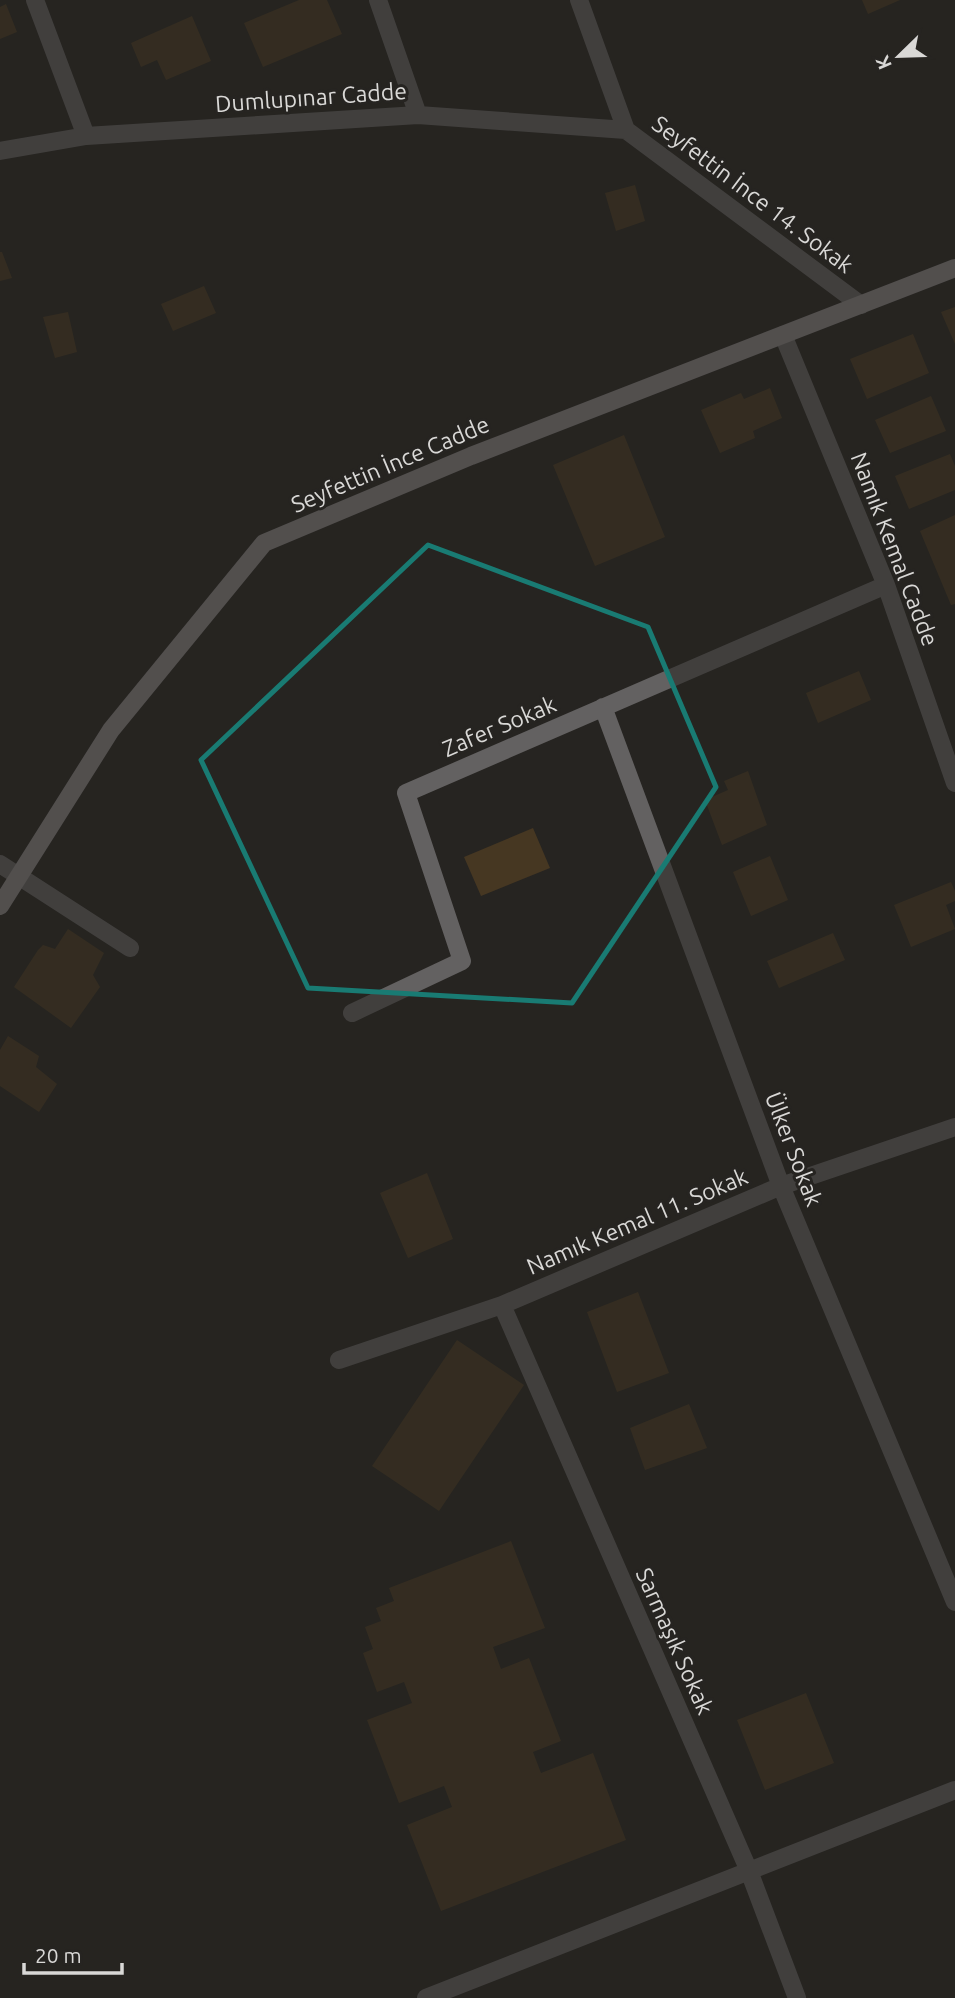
<svg xmlns="http://www.w3.org/2000/svg" width="955" height="1998" font-family="Ubuntu,sans-serif">
  <style>
    .building { fill: #463722 }
    .lines { fill: none; stroke-linecap: round; stroke-linejoin: round }
    .street { stroke: #636161; stroke-width: 18 }
    .secondary { stroke: #878384; stroke-width: 18 }
    .marked { fill: none; stroke: #197b73; stroke-width: 5; stroke-linejoin: round }
    .labels { text-anchor: middle; dominant-baseline: central; stroke-width: 6; stroke-linejoin: round; paint-order: stroke }
    .street-label { font-size: 23px; fill: #d9d8d6; stroke: #262421 }
  </style>
  <rect width="100%" height="100%" fill="#262421"/>
  <path class="building" d="M299,0h28l15,34 -79,33 -19,-44z
    M862,0h38l-32,14z
    M6,4l11,28 -17,7v-32z
    M192,16l19,45 -45,19 -9,-20 -16,7 -10,-24z
    M635,185l10,36 -29,10 -11,-38z
    M0,252h2l10,26 -12,3z
    M204,286l12,27 -43,18 -12,-27z
    M955,307v37l-14,-32z
    M68,312l9,40 -22,6 -12,-41z
    M913,334l16,39 -62,26 -17,-40z
    M770,388l12,30 -29,13 2,7 -35,15 -19,-43 40,-17 3,6z
    M931,396l15,35 -56,22 -15,-33z
    M624,435l41,102 -70,29 -42,-101z
    M950,454l5,12v24l-46,19 -14,-33z
    M955,515v89l-4,1 -31,-74z
    M859,671l12,29 -53,23 -12,-30z
    M748,771l19,54 -45,20 -17,-45 23,-10 -4,-9z
    M533,828l17,40 -69,28 -17,-39z
    M770,856l18,44 -37,16 -18,-44z
    M951,882l4,9v10l-9,4 9,24 -44,18 -17,-42z
    M68,929l36,24 -11,22 7,12 -29,41 -57,-41 24,-37 5,-5 12,4z
    M833,933l12,27 -66,28 -12,-27z
    M8,1036l31,20 -3,11 21,17 -18,28 -39,-26v-36z
    M427,1173l26,66 -45,19 -28,-65z
    M638,1292l31,81 -52,19 -30,-80z
    M457,1340l67,45 -85,126 -67,-45z
    M689,1404l18,44 -62,22 -15,-42z
    M511,1541l34,87 -52,19 8,22 28,-11 32,83 -28,11 8,21 52,-20 33,87 -185,71 -34,-86 45,-18 -8,-21 -45,17 -32,-83 45,-17 -8,-21 -27,10 -14,-39 10,-4 -8,-22 16,-6 -5,-13 18,-7 -5,-13z
    M806,1693l28,70 -69,27 -28,-70z"/>
  <g class="lines">
    <path class="street" d="M35,0l51,136
      M378,0l40,115
      M579,0l47,130 235,175
      M0,151l86,-15 332,-21 208,15
      M783,335l103,250 69,198
      M603,707l178,479 174,416
      M0,864l130,84
      M352,1013l110,-52 -56,-168 480,-208
      M502,1305l247,566 48,127
      M339,1360l163,-55 279,-119 174,-59
      M426,1998l529,-208"/>
    <path class="secondary" d="M0,906l111,-176 153,-187 207,-87 484,-188"/>
  </g>
  <path d="M0 0H955V1998H0ZM428,545l220,82 68,160 -144,216 -264,-15 -107,-228z" fill="#262421" fill-opacity=".55" fill-rule="evenodd"/>
  <path class="marked" d="M428,545l220,82 68,160 -144,216 -264,-15 -107,-228z"/>
  <g class="labels">
    <g class="street-label">
      <text transform="translate(311 97) rotate(-4)">Dumlupınar Cadde</text>
      <text transform="translate(753 194) rotate(37)">Seyfettin İnce 14. Sokak</text>
      <text transform="translate(390 464) rotate(-23)">Seyfettin İnce Cadde</text>
      <text transform="translate(895 549) rotate(69)">Namık Kemal Cadde</text>
      <text transform="translate(499 726) rotate(-23)">Zafer Sokak</text>
      <text transform="translate(794 1149) rotate(69)">Ülker Sokak</text>
      <text transform="translate(637 1221) rotate(-23)">Namık Kemal 11. Sokak</text>
      <text transform="translate(675 1641) rotate(66)">Sarmaşık Sokak</text>
    </g>
  </g>
  <g transform="translate(899 56) rotate(247)" stroke="#262421" stroke-width="5" paint-order="stroke">
  <path d="M0-5L12 26L0 18L-12 26Z" fill="#d9d8d6"/>
  <text y="-10" font-size="19" font-weight="bold" text-anchor="middle" fill="#d9d8d6">K</text>
  </g>
  <path d="M24 1963v10h98v-10" fill="none" stroke="#d9d8d6" stroke-width="3.5"/>
  <text x="35" y="1963" font-size="21" fill="#d9d8d6" stroke="#262421" stroke-width="5" paint-order="stroke">20 m</text>
</svg>
